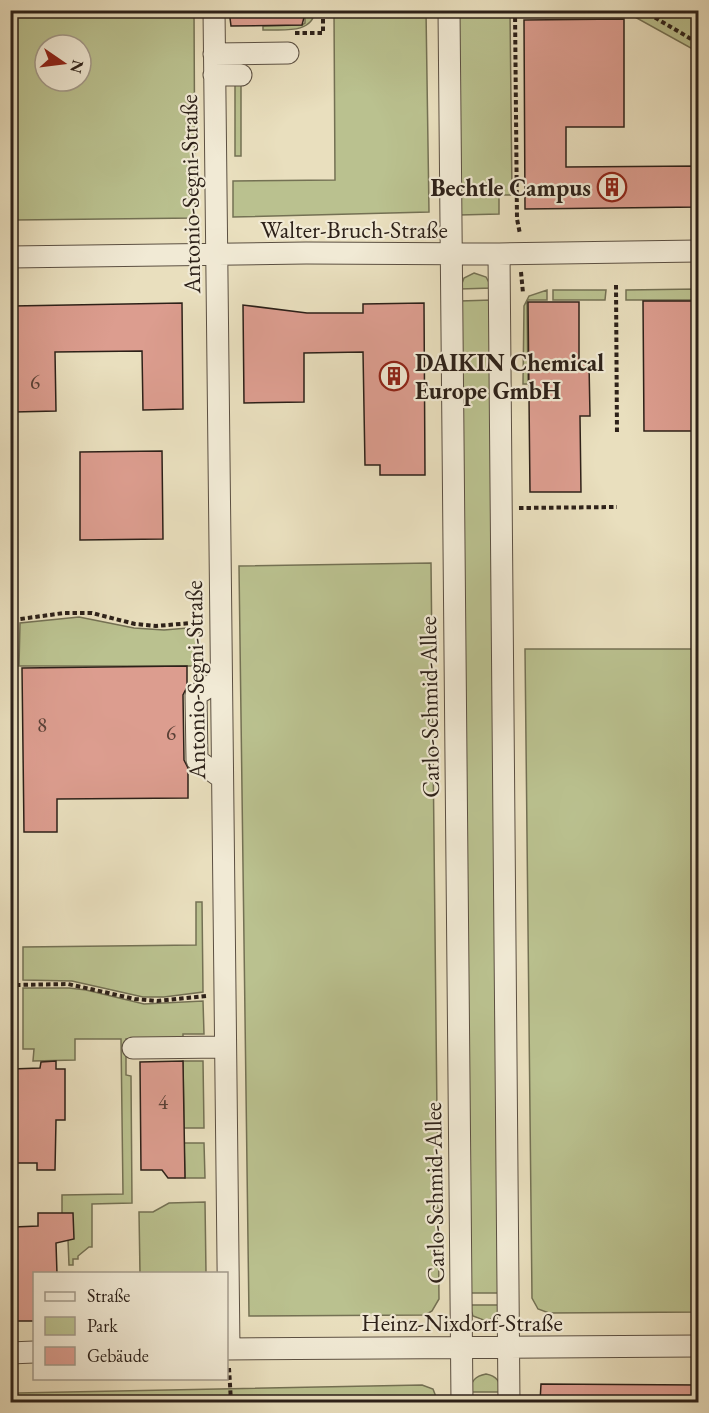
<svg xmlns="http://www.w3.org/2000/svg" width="709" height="1413" font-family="'EB Garamond',serif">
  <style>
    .green { fill: #bac18f; stroke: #747154; stroke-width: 1.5; fill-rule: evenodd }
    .building { fill: #dc9d8f; stroke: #2d2119; stroke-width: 1.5 }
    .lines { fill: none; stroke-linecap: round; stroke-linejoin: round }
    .minor-casing { stroke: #5c5042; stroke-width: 23 }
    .path { stroke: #2d2119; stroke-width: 4; stroke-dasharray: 4.5 3; stroke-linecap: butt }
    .minor { stroke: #f1ead5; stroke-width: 21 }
    .labels { text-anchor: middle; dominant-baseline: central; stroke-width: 4.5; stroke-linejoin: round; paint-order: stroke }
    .number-label { font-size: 21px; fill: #594036 }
    .poi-label { font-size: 24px; font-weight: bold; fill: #2d2119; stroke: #f1ead5; text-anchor: end }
    .street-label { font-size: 24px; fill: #2d2119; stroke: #f1ead5 }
  </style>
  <rect width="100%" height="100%" fill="#e9dfbe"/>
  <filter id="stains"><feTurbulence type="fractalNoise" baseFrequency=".00333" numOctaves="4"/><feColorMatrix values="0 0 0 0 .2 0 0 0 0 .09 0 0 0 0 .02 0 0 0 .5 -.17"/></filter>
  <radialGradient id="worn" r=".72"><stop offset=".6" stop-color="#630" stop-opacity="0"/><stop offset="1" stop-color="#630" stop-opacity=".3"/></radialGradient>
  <path class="green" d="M37,10l157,1 1,207 -180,2v-206l21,-1zM45,45h36v36h-36z
    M305,11h10c-3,24 -34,18 -52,19v-4l39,-1 3,-2z
    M334,11h92l3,201 -196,5v-36l102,-1z
    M457,11h53l2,184h-13v19l-40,1z
    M624,11h74v41z
    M235,82h6v74h-6z
    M474,273l12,4 6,11 -32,1 4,-11z
    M698,289v146h-3l-1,-135h-68v-10z
    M547,290v10h-19l-1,1 1,83h-5l1,-78 5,-10z
    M553,290h53l-1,10h-52z
    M492,300l9,993h-32l-9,-992z
    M431,563l8,736 -7,12 -7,4 -176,1 -10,-750z
    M79,617l55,11 30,2 35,-3 1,39h-181l1,-43z
    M525,649h173v663l-149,1 -11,-4 -6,-11z
    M196,902h6l1,90 -39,5h-21l-71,-16 -49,-1v-33l173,-2z
    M23,988h46l17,2 58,14 59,-3 1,33h-21v5h-57v36l5,1 1,127 -40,1v43h-3l-11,9v3h-5v6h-4l-1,-25 -6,-27v-18l61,-1 -2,-155h-46v21l-42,1 1,-12h-11z
    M183,1061h20l1,67h-20z
    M184,1143h20l1,35h-20z
    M205,1202l1,71h-66l-1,-61h14l16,-9z
    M469,1305h32l-5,12 -10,4 -13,-5z
    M486,1374c11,2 14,8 17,18h-33c1,-11 5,-16 16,-18z
    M422,1385l11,4 5,13h-420v-9z"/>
  <path class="building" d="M229,10h77l-4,15 -71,1z
    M624,19v108h-58v40l133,-1v41l-174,2 -1,-189z
    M643,301h50l1,130h-50z
    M528,302h51v61h10l1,53h-10l1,76h-51z
    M182,303l1,106 -40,1 -1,-59 -87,1 1,59 -42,1 -1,-106z
    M424,303l1,172h-45v-10h-15l-2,-113 -59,1v49l-60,1 -1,-98 64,8h56v-9z
    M162,451l1,88 -83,1v-88z
    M187,666v21l-4,8 1,65 4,8v30l-131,1v33h-33l-2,-164z
    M56,1061v8h9v51h-9l-1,50h-18v-7h-24l-1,-94 28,-1 1,-6z
    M183,1061l2,117h-17l-6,-8h-21l-1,-108z
    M38,1213h35l1,26 -18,4 1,31h-23v47h-19l-1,-94 24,-1z
    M541,1384l158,1v17h-159z"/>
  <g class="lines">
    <g class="minor-casing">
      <path id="minor" d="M214,10l15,1339
        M449,10l13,1392
        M214,54l74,-1
        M214,75h27
        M499,254l10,1148
        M10,257l296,-4 193,1 199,-3
        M221,679l-25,16 1,65 25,18
        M133,1048l92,-1
        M226,1349l472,-3
        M10,1353l24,-1"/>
    </g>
    <path class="path" d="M515,10l2,209 3,15
      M642,10l56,33
      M295,33h28v-23
      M521,272l2,21
      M616,285l1,150
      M519,508l98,-1
      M13,620l51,-7h28l43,11 21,2 47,-4
      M16,985l52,-1 67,15 22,2 49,-5
      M229,1368l2,34"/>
    <use href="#minor" class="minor"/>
  </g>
  <defs>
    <g id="building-ring" transform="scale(1.5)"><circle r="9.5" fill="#f1ead5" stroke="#8f2418" stroke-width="1.5"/><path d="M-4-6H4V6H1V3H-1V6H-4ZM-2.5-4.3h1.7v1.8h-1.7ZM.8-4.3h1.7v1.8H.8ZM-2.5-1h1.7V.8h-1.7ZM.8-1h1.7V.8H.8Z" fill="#8f2418"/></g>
  </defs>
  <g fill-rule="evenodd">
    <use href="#building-ring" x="612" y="187"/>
    <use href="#building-ring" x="394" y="376"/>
  </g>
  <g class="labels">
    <g class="number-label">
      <text x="35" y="381">6</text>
      <text x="42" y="724">8</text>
      <text x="171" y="732">6</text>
      <text x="163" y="1101">4</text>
    </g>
    <g class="poi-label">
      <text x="591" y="187">Bechtle Campus</text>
      <text x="415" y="362" text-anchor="start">DAIKIN Chemical<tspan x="415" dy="28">Europe GmbH</tspan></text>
    </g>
    <g class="street-label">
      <text transform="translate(190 194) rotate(-91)">Antonio-Segni-Straße</text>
      <text x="354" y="229">Walter-Bruch-Straße</text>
      <text transform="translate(195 680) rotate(-91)">Antonio-Segni-Straße</text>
      <text transform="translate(429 707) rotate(-91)">Carlo-Schmid-Allee</text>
      <text transform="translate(434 1193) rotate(-91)">Carlo-Schmid-Allee</text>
      <text x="462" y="1322">Heinz-Nixdorf-Straße</text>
    </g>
  </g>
  <rect width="709" height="1413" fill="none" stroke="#e9dfbe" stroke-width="36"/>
  <rect x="12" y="12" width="685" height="1389" fill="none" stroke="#2d2119" stroke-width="3"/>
  <rect x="18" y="18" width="673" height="1377" fill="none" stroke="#2d2119" stroke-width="1.5"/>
  <rect x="33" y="1272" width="195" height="108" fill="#f1ead5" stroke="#a39a8a" stroke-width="1.5"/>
  <rect x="45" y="1292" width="30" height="9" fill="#f1ead5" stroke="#a39a8a" stroke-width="1.5"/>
  <text x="87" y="1302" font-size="18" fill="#2d2119">Straße</text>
  <rect x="45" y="1317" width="30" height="18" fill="#bac18f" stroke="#a39a8a" stroke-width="1.5"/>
  <text x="87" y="1332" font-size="18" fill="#2d2119">Park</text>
  <rect x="45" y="1347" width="30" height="18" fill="#dc9d8f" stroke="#a39a8a" stroke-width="1.5"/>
  <text x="87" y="1362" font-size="18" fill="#2d2119">Gebäude</text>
  <g transform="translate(63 63) rotate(104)"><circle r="28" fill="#f1ead5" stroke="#a39a8a" stroke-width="1.5"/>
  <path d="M0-4.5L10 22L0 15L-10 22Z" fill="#8f2418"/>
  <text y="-9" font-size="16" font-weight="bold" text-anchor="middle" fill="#2d2119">N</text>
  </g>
  <rect width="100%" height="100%" filter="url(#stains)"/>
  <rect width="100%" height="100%" fill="url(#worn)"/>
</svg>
